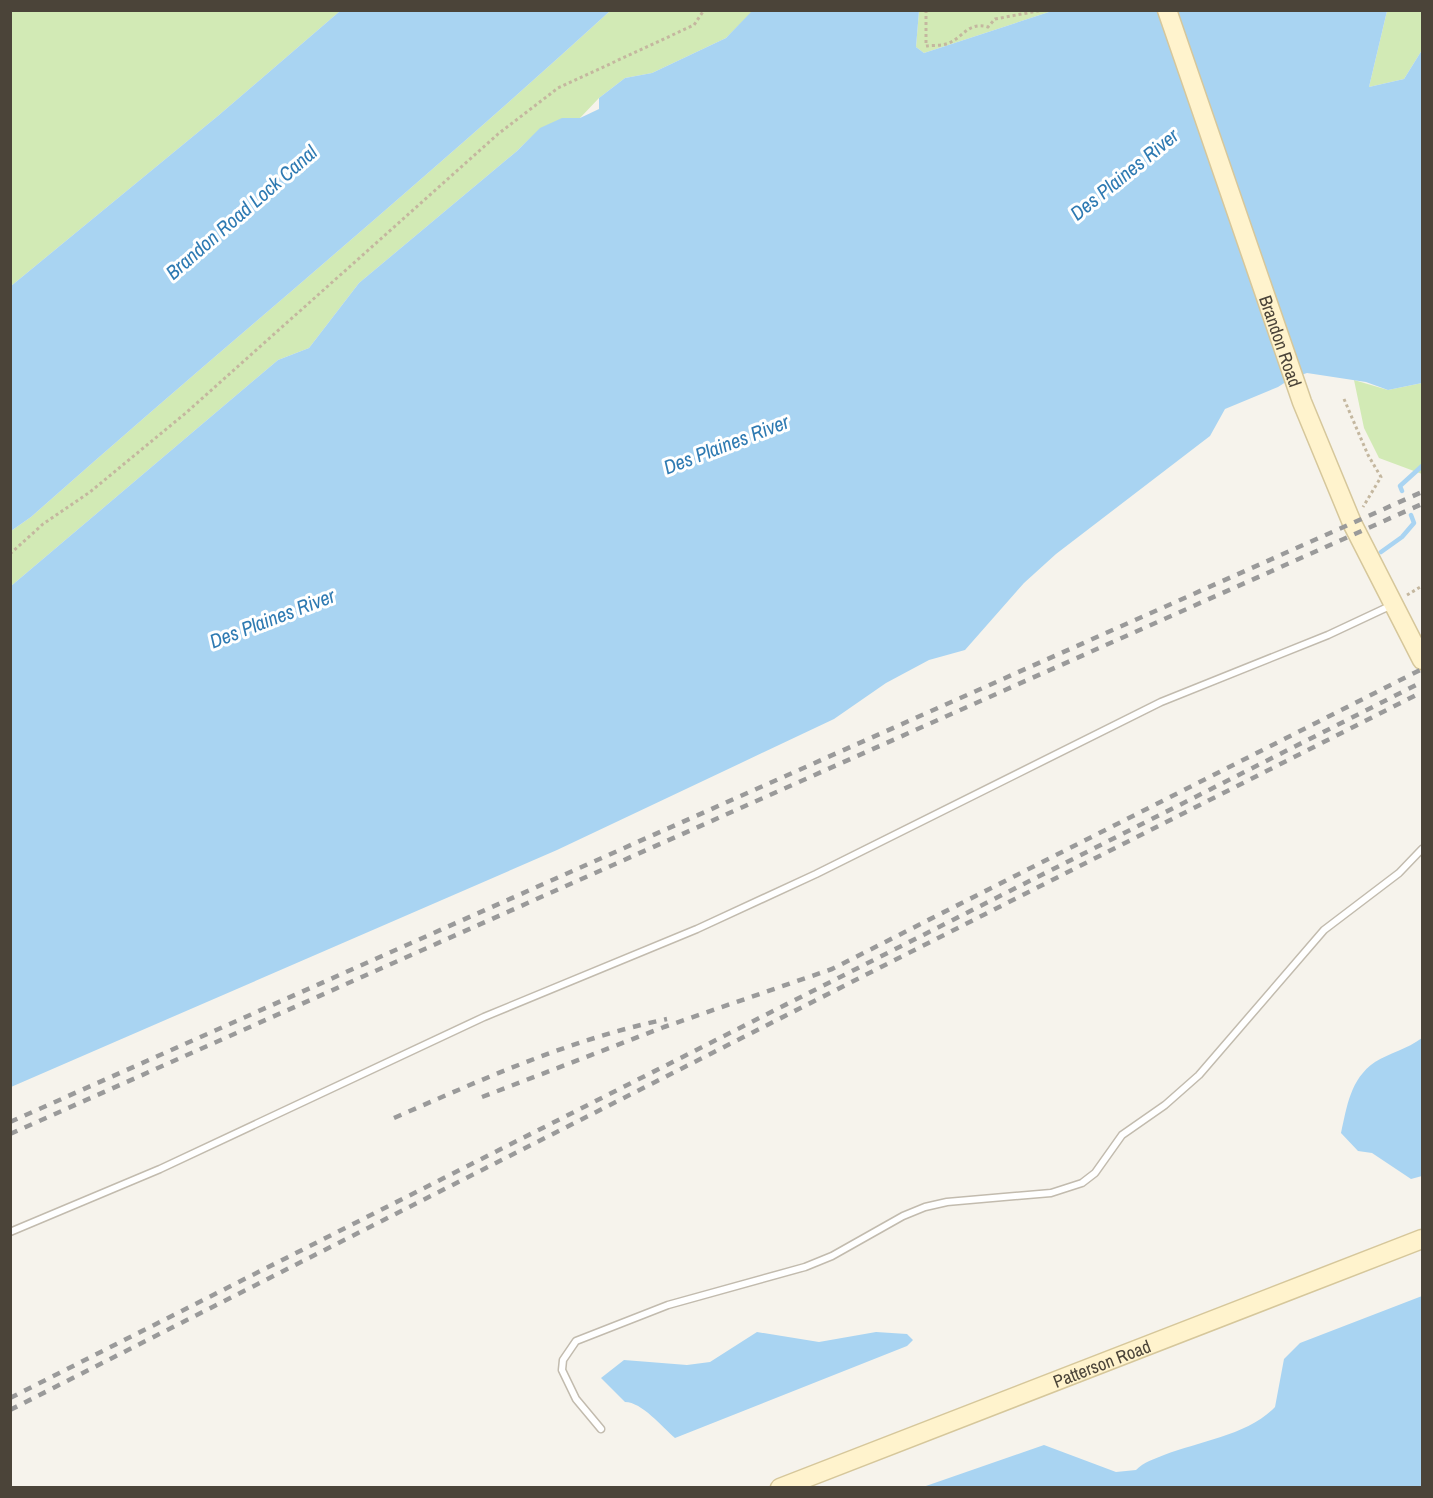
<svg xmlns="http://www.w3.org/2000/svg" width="1433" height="1498" font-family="'Archivo Narrow',sans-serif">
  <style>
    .green { fill: #d2eab5 }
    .water { fill: #a9d4f2 }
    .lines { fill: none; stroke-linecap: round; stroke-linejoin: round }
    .stream { stroke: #a9d4f2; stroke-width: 4.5 }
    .lane-casing { stroke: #c2bbae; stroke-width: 9 }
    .secondary-casing { stroke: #d6c79b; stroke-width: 21 }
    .path { stroke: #c4b79f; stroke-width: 3; stroke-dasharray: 3 3; stroke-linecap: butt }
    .lane { stroke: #fff; stroke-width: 6 }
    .secondary { stroke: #fff3cd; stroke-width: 18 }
    .rail { stroke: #9a9a9a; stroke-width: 4.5; stroke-dasharray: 8 8; stroke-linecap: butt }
    .labels { text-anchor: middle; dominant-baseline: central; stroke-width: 6; stroke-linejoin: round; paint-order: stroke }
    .street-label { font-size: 18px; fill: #4b4439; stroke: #fff }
    .water-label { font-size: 20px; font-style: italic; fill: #2e7ab2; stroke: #fff }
  </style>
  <rect width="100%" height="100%" fill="#f6f3ec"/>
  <path class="green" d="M11,11h329l-121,104 -208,171z
    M610,11h143l-27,27 -74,35 -27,5 -26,20 -19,20c-29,0 -44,14 -63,33l-158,132 -50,65 -31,12 -267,226v-55l20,-14c192,-170 390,-333 579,-506z
    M919,11h133l-128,42 -8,-6z
    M1387,11h35v39l-18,29 -35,8z
    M1354,380l34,10 34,-7v91l-43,-16 -15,-30z"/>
  <path class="water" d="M340,11h270c-189,173 -387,336 -579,506l-20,14v-245l208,-171z
    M752,11h167l-3,36 8,6 128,-42h335l-18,76 35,-8 18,-29v333l-34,7 -22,-8 -59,-9 -15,5 -14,9 -53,22 -15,27 -154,118 -32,29 -59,67 -36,10 -43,23 -52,36 -277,131 -546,237v-501l267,-226 31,-12 50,-65 158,-132 23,-23 22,-10h18l19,-9v-11l26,-20 27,-5 74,-35z
    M1422,1038v138l-11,3 -39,-26 -14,-2 -17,-18c6,-26 9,-54 34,-71 15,-9 32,-13 47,-24z
    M1422,1296v191h-499l121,-42 72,27 20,-2c8,-8 18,-11 28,-15 36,-14 84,-20 111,-48l9,-48 16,-16z
    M757,1332l62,10 57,-10 31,2 6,6 -6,6 -232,92c-13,-11 -33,-36 -50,-36l-24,-24 23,-18 63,5 23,-3z"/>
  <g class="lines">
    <path class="stream" d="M1402,491l-2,-5 22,-20
      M1381,552l21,-15 12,-14 -3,-8"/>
    <g class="lane-casing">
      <path id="lane" d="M10,1232l150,-63 324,-152 213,-88 119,-55 345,-172 167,-67 64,-30
        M601,1429l-25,-30 -14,-29 1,-10 13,-19 92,-36 137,-38 27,-11 71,-40 22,-9 22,-5 104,-9 31,-10 13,-10 27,-38 43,-30 34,-30 125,-145 75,-57 23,-24"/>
    </g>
    <g class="secondary-casing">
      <g id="secondary">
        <path id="s1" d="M1167,10l135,392 50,121 70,137"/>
        <path id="s2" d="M780,1488l642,-249"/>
      </g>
    </g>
    <path class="path" d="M926,10v36c6,-1 14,0 20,-2 17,-5 21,-23 42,-17l7,-8 48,-9
      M1344,399l24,56 13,22 -18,30
      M10,554l33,-30 47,-32 97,-80 311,-278 60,-46 136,-63 10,-15
      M1407,595l15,-9"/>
    <use href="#lane" class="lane"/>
    <use href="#secondary" class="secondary"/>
    <path class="rail" d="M482,1097l182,-70 168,-58 590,-300
      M394,1118c89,-39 177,-79 273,-99
      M10,1122l1412,-630
      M10,1134l1412,-630
      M10,1398l1412,-716
      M10,1410l1412,-718"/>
  </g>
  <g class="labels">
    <g class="street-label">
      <text stroke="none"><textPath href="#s1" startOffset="350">Brandon Road</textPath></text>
      <text stroke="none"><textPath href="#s2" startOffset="345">Patterson Road</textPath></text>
    </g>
    <g class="water-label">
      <text transform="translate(1124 174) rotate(-39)">Des Plaines River</text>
      <text transform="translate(241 212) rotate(-41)">Brandon Road Lock Canal</text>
      <text transform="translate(726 444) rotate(-21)">Des Plaines River</text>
      <text transform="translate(272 618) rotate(-21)">Des Plaines River</text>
    </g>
  </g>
  <rect width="1433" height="1498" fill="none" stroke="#4b4439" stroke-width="24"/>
</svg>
